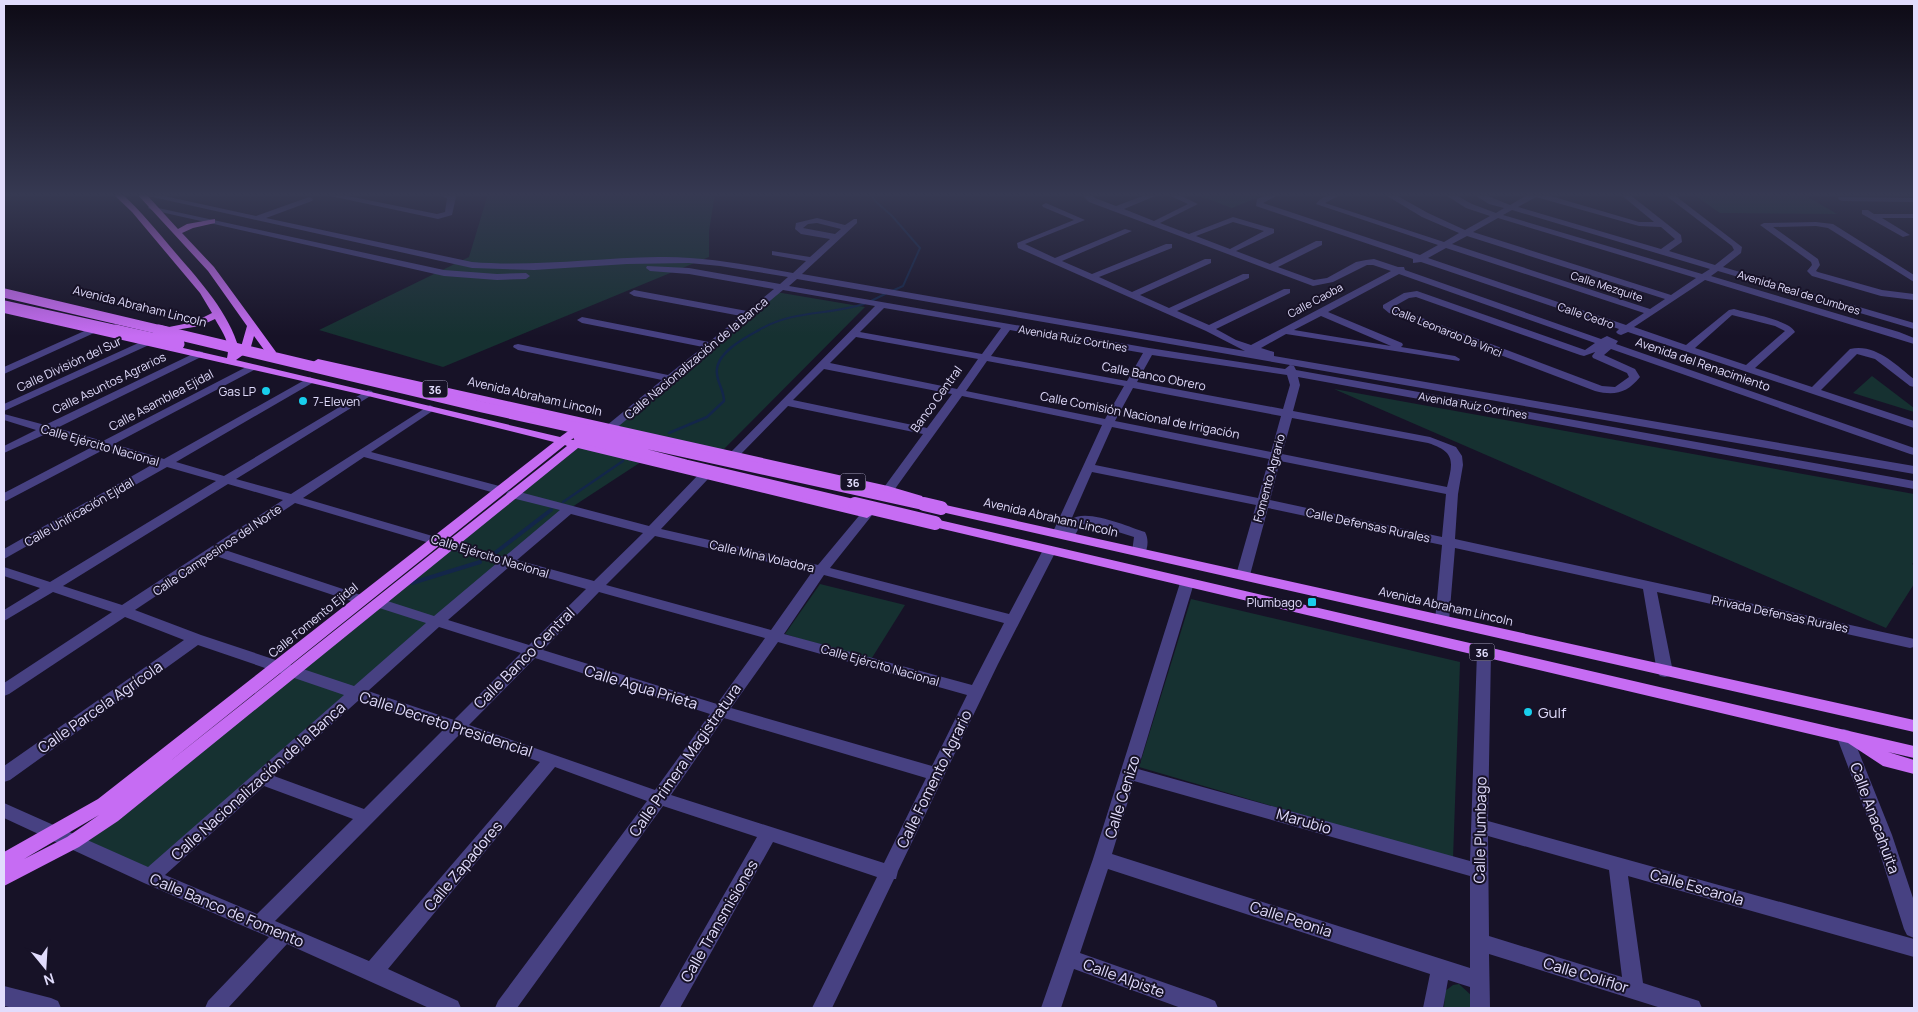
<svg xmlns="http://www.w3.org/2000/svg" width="1918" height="1012" font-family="Manrope,sans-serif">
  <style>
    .green { fill: #163131 }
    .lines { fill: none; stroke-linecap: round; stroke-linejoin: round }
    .stream-far2 { stroke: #13264a; stroke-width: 2 }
    .stream-far1 { stroke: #13264a; stroke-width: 2.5 }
    .stream { stroke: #13264a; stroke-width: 4 }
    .minor { fill: #474182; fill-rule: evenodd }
    .major { fill: #c66cf3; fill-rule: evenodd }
    .major-bridge-far2 { stroke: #c66cf3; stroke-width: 9 }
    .major-bridge-far1 { stroke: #c66cf3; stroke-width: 11 }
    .major-bridge { stroke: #c66cf3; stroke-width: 14 }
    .poi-dot { fill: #18ceec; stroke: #171227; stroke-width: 2 }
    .labels { text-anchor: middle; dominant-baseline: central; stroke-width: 4; stroke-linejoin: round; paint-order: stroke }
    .far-street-label { font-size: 11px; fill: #e1dcfc; stroke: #171227 }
    .shield { fill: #171227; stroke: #a49fbc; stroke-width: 1 }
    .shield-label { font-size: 11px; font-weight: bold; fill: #e1dcfc }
    .street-label { font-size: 12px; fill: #e1dcfc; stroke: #171227 }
    .poi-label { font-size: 12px; fill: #e1dcfc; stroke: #171227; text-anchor: end }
    .near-street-label { font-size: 15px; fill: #e1dcfc; stroke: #171227 }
    .near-poi-label { font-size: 15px; fill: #e1dcfc; stroke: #171227; text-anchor: start }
  </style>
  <rect width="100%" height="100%" fill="#171227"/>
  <path class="green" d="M488,194h227l-6,37v26l-266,110 -124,-37 150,-73z
    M1194,194h72l-34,14z
    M1693,194h110l34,20 -117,-1z
    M776,292l89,15 -143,144 -108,-23z
    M1872,376l42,32v4l-61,-19z
    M1334,389l580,105v68l-2,2 2,1v19l-28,44z
    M576,444l68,16 -75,49 -419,368 -77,-35z
    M820,584l85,21 -35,56 -85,-27z
    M1191,599l269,63 -7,197 -314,-92z
    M1459,984l13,12v12h-28l1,-17 8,-6z"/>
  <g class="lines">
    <path class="stream-far2" d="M871,194l4,7 17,15 28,32 -17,38 -11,5
      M871,301l14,-7
      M757,331c38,-22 68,-15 107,-27"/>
    <path class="stream-far1" d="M669,433l38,-16 17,-16c0,-10 -6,-17 -7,-27 -3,-20 27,-36 42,-44
      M563,502l60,-41"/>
    <path class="stream" d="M495,553l56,-43
      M412,583l68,-21"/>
    <path class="minor" d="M139,194h16l101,22 53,-19 4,2 -1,2 -46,17 206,44c62,5 123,-4 186,-5 46,-1 90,8 135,16l13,-12 -34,-6v-4l38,6 20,-18 -29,-5 -6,-5 1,-6 21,-5 28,7 9,-6h3v4l-55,51 443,77 -39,-20 -188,-83 -1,-5 57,-23 -31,-13 -1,-2 4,-2 39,17 -60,24 30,14 70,-29 7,2 -70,30 30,13 74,-30h6v4l-73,29 33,15 73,-33h6v4l-71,32 29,13 74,-34h6v4l-72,33 32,14 75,-36h6v4l-74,36 20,11 15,5 140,-74 -18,-6h-6l-34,17 -20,4 -224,-84 -8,-8h9l5,4 21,8 32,-12h12l-36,15 30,12 34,-17 -22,-10h11l21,10 -38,19 29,11 44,-17 41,12v4l-38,18 34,13 46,-23h6v4l-44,22 36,13 13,-2 29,-16 10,-2 8,-1 24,8h6l1,3 196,69 6,-3 11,5 -2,3 298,104v7l-4,-1 -299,-105 -7,6 31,14 5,8c-13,16 -25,19 -45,14l-206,-78 -6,-5v-3l21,-12 13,-2 168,59 10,-7 -196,-69 -71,38 74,31 1,2 -2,2 54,9 5,3 -1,2 -173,-27 -25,14 13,4v4l640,110v8l-624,-109 4,1 2,4 618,111v8l-616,-112 2,8 -7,26 137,26 26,10 6,9 1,9 -5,29 -3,45 455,99 4,1v8l-4,1 -253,-56 16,80 -3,4 -5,1 -5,-1 -3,-4 -14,-83 -188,-41 -6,73 -2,3h-10l-2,-3 7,-76 -174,-37 -18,67 -2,3h-10l-2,-3 20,-70 -164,-33 -21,48c13,-13 58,7 74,12 4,7 3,17 -1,23h-10l-2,-3 2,-15 -35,-11 -18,-2 -8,15 -5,1 -6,-3h-9l-1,-3 50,-109 -140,-29 -70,97h-8l-2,-3 41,-56 -135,-28 -50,51h-8l-2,-2 2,-2 145,-147 -92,-16 -169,140h-8l-2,-2 2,-2 56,-46 -144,-30 -5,-3 1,-2 4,-1 150,31 35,-28 -121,-24 -5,-3 5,-3 127,25 32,-26 -107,-20 -5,-3 5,-3 113,21 27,-22 -85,-15 -39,-3 -4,-3 1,-2 42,2 91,16 8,-7 -68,-11 -31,-3 -62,1 -93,6 -62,-2zM1233,222l31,9 -34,18 -34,-13zM817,223l24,6 -6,5 -32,-6 5,-4zM797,279l493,86 -5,4 -136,-21 -360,-62zM1416,297l164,58 4,1 11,-4 -3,4 1,2 34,15 2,4 -14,10 -13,-1 -209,-79 16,-9zM884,308l117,20 -19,26 -122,-22zM1321,316l70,30 -97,-16zM1010,330l133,23 -16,28 -136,-25zM856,337l122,22 -21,30 -127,-26zM1152,355l135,20 3,10 -7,24 -146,-27zM987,361l137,25 -19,33 -139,-28zM824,369l128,25 -25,34 -134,-28zM1133,388l148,28 -10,36 -156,-31zM1292,418l136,25c28,9 25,19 19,44l-165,-33zM1112,427l157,32 -11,39 -163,-33zM1280,461l166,33 -4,43 -172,-37z
      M321,194h17l99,20 8,-2 2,-14 -12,-4h21v3l-4,18 -14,4z
      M1269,194h11l-17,9 157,52 18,-10 -122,-41c6,-9 16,-10 26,-10l-17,9 119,39 15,-9 -37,-16 -38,-23h10l34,19 37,17 25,-14 -24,-8 -22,-14h10l18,10 24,9 8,-5 -15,-4 -16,-10h10l27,11 19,-11h15l95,28h15l-34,-28h9l52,41 1,7 -13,9 46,14 19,-15 -2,-4 -68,-52h9l69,53 -1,6 -18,14 191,56v6l-196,-58 -7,5 188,56 15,6v6l-209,-64 -71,47 52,18 43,-35 5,-1c13,4 56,11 61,23l-40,36 57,19 38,-38c25,-6 46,16 64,30v8l-4,-1 -35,-27 -18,-5 -36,36 93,31v7l-286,-96 -7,3 -3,-1 -2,-2 3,-3 -198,-67 -8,1v-4l-157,-53 1,-7zM1536,197l103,29 22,1 14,12 -14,10 -143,-42zM1512,210l198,59 -8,5 -199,-59zM1498,218l198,60 -25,17 -198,-63zM1467,236l198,63 -15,10 -198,-65zM1446,248l198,65 -18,12 -198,-67zM1732,315l43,11 10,5 -39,34 -51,-17z
      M1839,197l75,1v4l-72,-1 -4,-2z
      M149,206l295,64 53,4 29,-1 4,3 -4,3 -29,1 -53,-4 -292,-66 -4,-2z
      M1862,210h6l6,4h40v4h-32l28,17 -7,2 -41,-23z
      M1816,222l17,2 81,51v7l-86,-54 -12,-2 -43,1 45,32 2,6 -4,6 2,1 64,18 32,4v6l-33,-4 -69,-20 -5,-5 5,-6 -1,-3 -51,-37 4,-2z
      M91,328l3,1v4l-90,41v-7z
      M145,340l5,3 -1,2 -145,66v-7z
      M199,351l4,1v4l-146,72 46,13 149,-77 5,3 -1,2 -142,75 50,15 146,-82 5,3 -1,2 -138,80 48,14 144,-86 4,1 1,2 -1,2 -136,84 55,15 139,-89 5,3 -1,2 -63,42 132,35 2,3 -2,3h-8l-131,-36 -61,41 201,59 56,-47 -52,-13 -2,-3 2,-3 4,-1 137,36 51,-53 4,-1 6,4 -2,3 -47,50 157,36 45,-54 4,-1 6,4 -43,54 179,46 35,-66h10l2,3 -58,113 -100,207 -2,8h-2l-62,129h-20l65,-131 -104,-35 -93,166h-21l98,-171 -94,-31 -146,202h-22l3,-7 149,-200 -92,-34 -167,202 70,32 3,7h-32l-142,-64 -59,64h-23l3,-7 61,-64 -125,-54 -140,-65v-15l144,64 196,-172 -146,-50 -188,135 -6,2v-16l180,-126 -59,-23 -116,77 -5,2v-13l108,-71 -59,-20 -49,29v-11l36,-22 -36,-12v-9l46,15 166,-101 -49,-14 -163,92v-10l151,-86 -50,-14 -101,53v-9l90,-47 -46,-13 -44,20v-7l32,-16 -32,-10v-6l41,11zM228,484l55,16 -161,105 -59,-19zM295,503l202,60 -63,53 -56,-18 -5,2 -2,3 2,3 53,17 -72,63 -153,-51 -66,-25 81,-54 141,47h10l2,-3 -2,-3 -142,-47zM571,514l72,19 -49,48 -77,-21zM655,536l157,36 -41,58 -165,-45zM509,567l77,22 -57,56 -81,-25zM824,575l180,48 -32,62 -188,-51zM599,592l166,46 -48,66 -174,-54zM439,627l82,26 -67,67 -86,-29zM778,642l189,53 -35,71 -201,-58zM535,658l175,56 -55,76 -186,-65zM359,700l85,29 -80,80 -90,-33zM724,718l202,60 -42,85 -213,-68zM460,734l80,28 -171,199 -94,-40zM264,786l89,33 -96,95 -92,-39z
      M1187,578l5,2 2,3 -56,186 332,92 7,-209 2,-4 5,-1 5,1 2,4 -3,169 426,118v18l-286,-81 15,107 56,18 3,7h-41l-172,-54 1,54h-20v-21l-22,-7 -5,28h-20l7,-34 -322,-105 -28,84 128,45 7,3 3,7h-37l-107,-39 -13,39h-20l52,-149 87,-276 2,-3zM1134,781l336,95v92l-358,-114zM1488,836l121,34 13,107 -133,-41z
      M1844,729l6,2 2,4 40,100 22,66v37l-7,-3 -3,-6 -30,-94 -38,-100 2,-4z
      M4,986l47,12 7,3 3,7h-47l-10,-2z"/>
    <path class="major" d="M113,194h9c19,17 35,37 52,57 24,28 55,61 65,98l2,-2 6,-21 -39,-55 -71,-77h9l32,35 9,-5 28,-5v4l-22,5 -11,5 32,34 62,85 -1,2h-8l-13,-18 -4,14 -14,10 324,77 18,-13 -264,-60 -1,-2 5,-3 570,127 34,10 2,3 -6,4 -33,-10 -296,-67 -18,14 13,-1 2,2 -2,2 283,67 6,4 -6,4 -289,-70 -460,373 -39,26 -75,39v-34l94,-53 456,-357 -186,-46 -364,-83v-6l223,51c4,-16 -5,-26 -12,-39l-15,7 -31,5v-4l25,-5 18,-9 -12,-20 -68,-81zM565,445l2,1 -398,316zM99,815l-32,22 -43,22z
      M941,504l973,216v12l-977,-221 -2,-3 2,-3z
      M935,519l979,227v12l-26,-6 26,8v14l-31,-8 -35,-23 -918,-217 -1,-3z"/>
    <path class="major-bridge-far2" d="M4,293l161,38
      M4,305l118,26"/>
    <path class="major-bridge-far1" d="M116,330l63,14
      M159,330l323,77 448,99
      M579,437l107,28 174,41"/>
    <path class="major-bridge" d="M855,504l80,19
      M924,504l17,4"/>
  </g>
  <linearGradient id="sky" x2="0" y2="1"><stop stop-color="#0d0a15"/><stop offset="0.58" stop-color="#363952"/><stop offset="1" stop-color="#363952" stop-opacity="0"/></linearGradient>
  <rect width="1918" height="336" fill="url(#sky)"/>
  <g class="poi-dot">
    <circle cx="266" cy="391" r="5"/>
    <circle cx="303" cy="401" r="5"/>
    <rect x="1307" y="597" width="10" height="10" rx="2.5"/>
    <circle cx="1528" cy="712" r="5"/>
  </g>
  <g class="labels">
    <g class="far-street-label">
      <text transform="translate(1607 286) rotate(18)">Calle Mezquite</text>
      <text transform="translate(1799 292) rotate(17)">Avenida Real de Cumbres</text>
      <text transform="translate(1315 300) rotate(-28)">Calle Caoba</text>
      <text transform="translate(1586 315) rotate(19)">Calle Cedro</text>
      <text transform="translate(1447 331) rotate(22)">Calle Leonardo Da Vinci</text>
      <text transform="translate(1073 338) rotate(10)">Avenida Ruíz Cortines</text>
      <text transform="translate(1473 405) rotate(10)">Avenida Ruíz Cortines</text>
    </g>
    <g class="shield">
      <rect x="422.5" y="380.5" width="25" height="17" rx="4"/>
      <rect x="840.5" y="473.5" width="25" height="17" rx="4"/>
      <rect x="1469.5" y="643.5" width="25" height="17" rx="4"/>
    </g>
    <g class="shield-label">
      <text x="435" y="389">36</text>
      <text x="853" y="482">36</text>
      <text x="1482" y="652">36</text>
    </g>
    <g class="street-label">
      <text transform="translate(140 306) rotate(14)">Avenida Abraham Lincoln</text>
      <text transform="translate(696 358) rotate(-40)">Calle Nacionalización de la Banca</text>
      <text transform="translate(69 364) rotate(-25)">Calle División del Sur</text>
      <text transform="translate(1703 364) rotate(19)">Avenida del Renacimiento</text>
      <text transform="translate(1154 376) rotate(11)">Calle Banco Obrero</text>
      <text transform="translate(109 383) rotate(-26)">Calle Asuntos Agrarios</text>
      <text transform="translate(535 396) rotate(13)">Avenida Abraham Lincoln</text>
      <text transform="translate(936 399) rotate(-54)">Banco Central</text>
      <text transform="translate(161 400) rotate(-28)">Calle Asamblea Ejidal</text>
      <text transform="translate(1140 415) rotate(11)">Calle Comisión Nacional de Irrigación</text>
      <text transform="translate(100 445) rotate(16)">Calle Ejército Nacional</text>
      <text transform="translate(1269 478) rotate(-75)">Fomento Agrario</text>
      <text transform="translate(79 512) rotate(-30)">Calle Unificación Ejidal</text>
      <text transform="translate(1051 517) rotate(13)">Avenida Abraham Lincoln</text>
      <text transform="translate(1368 525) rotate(12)">Calle Defensas Rurales</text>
      <text transform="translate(217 550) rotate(-34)">Calle Campesinos del Norte</text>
      <text transform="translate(490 556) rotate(17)">Calle Ejército Nacional</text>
      <text transform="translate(762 556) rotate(13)">Calle Mina Voladora</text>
      <text transform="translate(1446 606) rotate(13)">Avenida Abraham Lincoln</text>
      <text transform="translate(1780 614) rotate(12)">Privada Defensas Rurales</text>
      <text transform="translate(313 620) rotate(-39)">Calle Fomento Ejidal</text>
      <text transform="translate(880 665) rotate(16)">Calle Ejército Nacional</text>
    </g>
    <g class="poi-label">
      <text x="256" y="391">Gas LP</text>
      <text x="313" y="401" text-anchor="start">7-Eleven</text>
      <text x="1302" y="602">Plumbago</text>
    </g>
    <g class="near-street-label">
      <text transform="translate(524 658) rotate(-45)">Calle Banco Central</text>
      <text transform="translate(641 687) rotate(17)">Calle Agua Prieta</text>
      <text transform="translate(100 707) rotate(-35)">Calle Parcela Agrícola</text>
      <text transform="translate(446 724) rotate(18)">Calle Decreto Presidencial</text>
      <text transform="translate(685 760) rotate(-55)">Calle Primera Magistratura</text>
      <text transform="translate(934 779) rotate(-64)">Calle Fomento Agrario</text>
      <text transform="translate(258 781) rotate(-42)">Calle Nacionalización de la Banca</text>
      <text transform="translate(1122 797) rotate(-73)">Calle Cenizo</text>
      <text transform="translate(1875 818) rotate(70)">Calle Anacahuita</text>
      <text transform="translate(1304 821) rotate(16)">Marubio</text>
      <text transform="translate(1480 830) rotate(-89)">Calle Plumbago</text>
      <text transform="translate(463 866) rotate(-50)">Calle Zapadores</text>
      <text transform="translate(1697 887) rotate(16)">Calle Escarola</text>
      <text transform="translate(227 910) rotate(23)">Calle Banco de Fomento</text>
      <text transform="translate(1291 919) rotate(18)">Calle Peonia</text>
      <text transform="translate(719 921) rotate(-60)">Calle Transmisiones</text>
      <text transform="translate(1586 975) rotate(17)">Calle Coliflor</text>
      <text transform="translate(1124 978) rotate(20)">Calle Alpiste</text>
    </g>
    <g class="near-poi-label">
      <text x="1538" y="712">Gulf</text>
    </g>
  </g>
  <rect width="1918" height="1012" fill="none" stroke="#e1dcfc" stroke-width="10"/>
  <g transform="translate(45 967) rotate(162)" stroke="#171227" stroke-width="4" paint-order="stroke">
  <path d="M0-4L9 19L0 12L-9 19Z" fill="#e1dcfc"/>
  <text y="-8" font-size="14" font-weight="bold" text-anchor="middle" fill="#e1dcfc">N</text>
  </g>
</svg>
